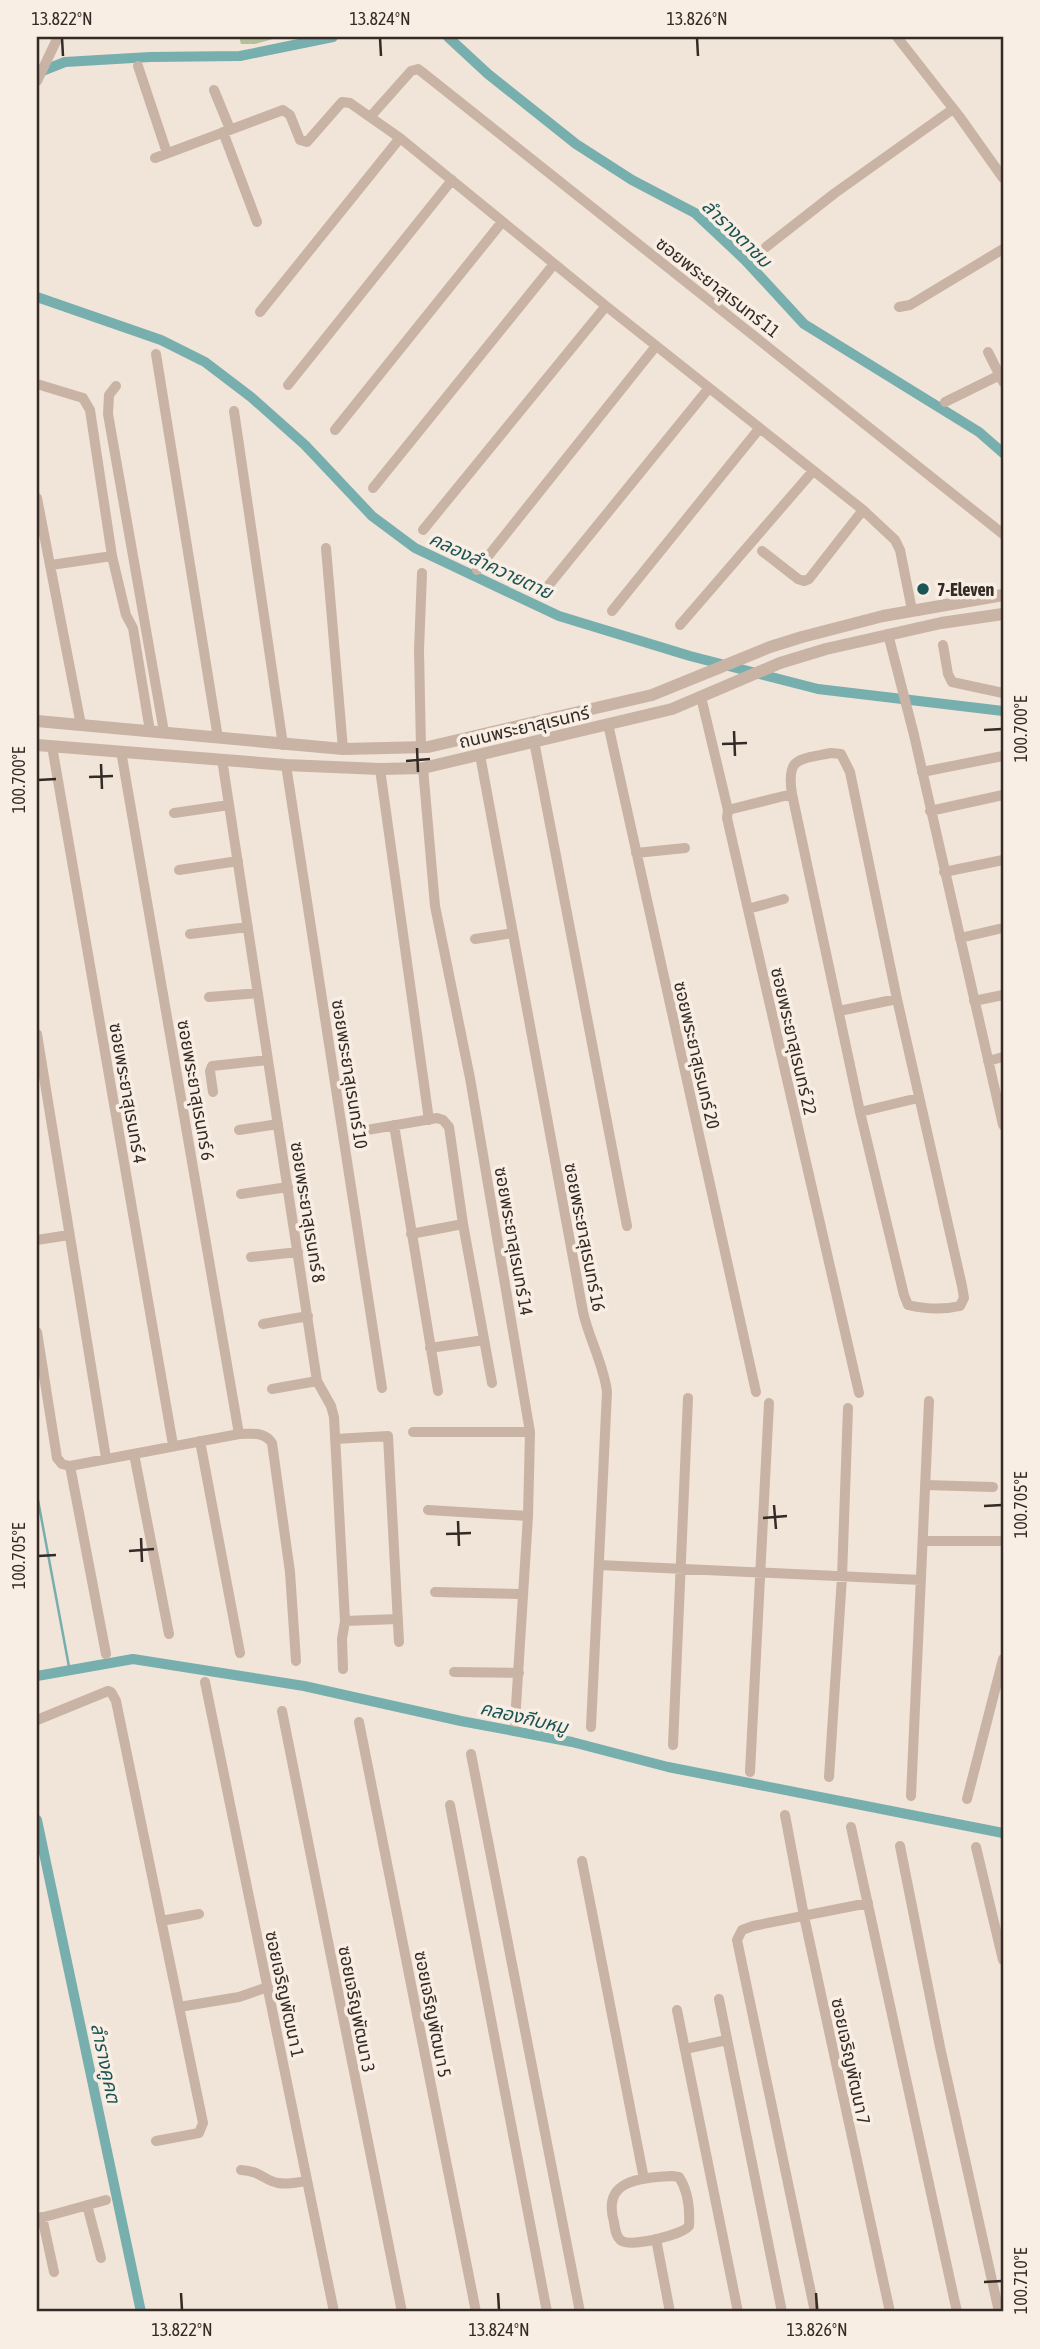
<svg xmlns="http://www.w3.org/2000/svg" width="1040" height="2349" font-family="'Asap Condensed','Noto Sans Thai',sans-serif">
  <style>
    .green { fill: #b4c098 }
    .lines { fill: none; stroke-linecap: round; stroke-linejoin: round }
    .stream { stroke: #77aeae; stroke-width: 2.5 }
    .canal { stroke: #77aeae; stroke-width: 10 }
    .minor { stroke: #c9b3a4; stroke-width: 10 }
    .tertiary { stroke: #c9b3a4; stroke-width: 12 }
    .ticks { fill: none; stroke: #342a26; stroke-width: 2.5 }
    .poi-dot { fill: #1b5455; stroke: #f9eee4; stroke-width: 2.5 }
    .labels { text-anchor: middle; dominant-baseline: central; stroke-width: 7; stroke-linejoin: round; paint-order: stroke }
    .street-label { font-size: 18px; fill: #342a26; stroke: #f9eee4 }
    .poi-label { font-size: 18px; font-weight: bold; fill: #342a26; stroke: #f9eee4; text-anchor: start }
    .water-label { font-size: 19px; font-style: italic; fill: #1b5455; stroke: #f9eee4 }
    .neatline { fill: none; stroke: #342a26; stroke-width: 2.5 }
    .ticks-label { font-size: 18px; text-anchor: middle; fill: #342a26 }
  </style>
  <rect width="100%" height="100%" fill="#f1e4d8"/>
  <path class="green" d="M239,37h41l-25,7h-14z"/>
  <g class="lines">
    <path class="stream" d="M37,1495l33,177"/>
    <path class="canal" d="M448,37l40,37 88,70 56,36 63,33 50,47 59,64 175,108 24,21
      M37,73l28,-11 85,-5 90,-1 93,-19
      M37,297l124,43 44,22 46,35 54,48 67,71 43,32 144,68 131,40 128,33 185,22
      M37,1676l96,-17 171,27 157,35 111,21 96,25 335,66
      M37,1820l104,492"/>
    <path class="minor" d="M897,37l62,79 44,62
      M138,66l29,87
      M37,81l21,-44
      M214,90l16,39
      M371,116l40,-45 7,-2 4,3 581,462
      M223,132l34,90
      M155,158l128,-48 7,5 10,25 7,2 35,-40 8,1 50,35 206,168 257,204 32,30 5,10 12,60
      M766,247l69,-54 118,-84
      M899,307l11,-2 93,-56
      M260,312l140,-174
      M988,352l15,30
      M156,354l62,384
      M37,384l46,14 7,12 22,146 14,59 7,13 17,103
      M288,385l164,-205
      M116,386l-7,9 -1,19 56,318
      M945,402l55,-27
      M234,411l49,334
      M335,430l167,-208
      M373,488l181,-224
      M37,498l44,227
      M423,530l183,-224
      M326,548l17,201
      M762,551l36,28 6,2 5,-2 54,-69
      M51,565l61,-9
      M477,570l179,-224
      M544,591l165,-203
      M612,611l147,-182
      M680,625l133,-154
      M888,634l26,101 89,390
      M943,645l5,29 4,8 51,11
      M701,697l27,113 -1,8 132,575
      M608,724l148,668
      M534,741l93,485
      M52,746l121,699
      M421,748l-2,-98 3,-77
      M121,751l118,683
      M831,753l10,1 9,18 47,227 65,287 2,12 -4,8c-17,4 -35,3 -52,-1l-4,-10 -44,-183 -68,-318c-6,-38 7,-34 39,-41z
      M480,755l103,557c6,27 21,53 24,80l-16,335
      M222,759l95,622 14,25 3,11 11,204 -3,18 1,30
      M286,765l96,623
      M423,768l12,138 35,172 60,354 -2,84 -13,206
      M380,769l49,351
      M922,772l81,-16
      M728,810l64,-16
      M930,811l73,-16
      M174,813l55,-8
      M636,853l49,-5
      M179,870l59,-9
      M944,872l59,-12
      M748,909l36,-10
      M190,934l58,-7
      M960,938l43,-10
      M475,939l38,-6
      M209,997l49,-4
      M974,1001l29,-6
      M839,1011l58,-12
      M37,1034l69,424
      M988,1061l15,-4
      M213,1092l-3,-21 2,-5 56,-6
      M860,1112l58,-14
      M394,1125l44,266
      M239,1130l39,-6
      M367,1130l70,-12 6,2 6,7 14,97 29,159
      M241,1194l47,-7
      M411,1234l52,-10
      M37,1240l32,-5
      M251,1257l47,-5
      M263,1324l45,-8
      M37,1332l20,126 5,6 8,2 169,-32c13,0 25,-3 33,9l18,129 6,89
      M430,1348l54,-8
      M272,1389l45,-8
      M413,1432h117
      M335,1439l53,-3 11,206
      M200,1441l40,212
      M134,1454l35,180
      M70,1466l36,188
      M925,1485l68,2
      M428,1510l100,6
      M923,1541h80
      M599,1565l322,15
      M435,1592l87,2
      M345,1621l53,-2
      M454,1672l65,1
      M205,1682l129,630
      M282,1711l120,601
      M37,1720l71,-29 3,1 5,9 87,422 -4,10 -43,8
      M359,1722l117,590
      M673,1745l15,-347
      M471,1754l109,558
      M750,1772l19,-369
      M829,1777l13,-200 6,-169
      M911,1796l18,-395
      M967,1799l36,-140
      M450,1805l97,507
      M785,1815l19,101 86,396
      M851,1827l106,485
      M900,1846l40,201 59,265
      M976,1847l27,113
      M582,1861l62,318
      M161,1921l38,-7
      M719,1999l63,313
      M179,2007l60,-10 29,-10
      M677,2010l61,302
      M685,2049l42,-9
      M241,2170c20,1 22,10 37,13 9,2 20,-1 29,-2
      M672,2176l7,1c10,15 11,32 10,49 -7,9 -57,21 -67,15 -6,-3 -7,-12 -8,-19 -12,-42 25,-44 58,-46z
      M87,2205l14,53
      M42,2217l12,55
      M37,2219l69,-19
      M656,2239l14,73
      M815,2312l-78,-372 5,-10 11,-4 115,-23"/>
    <path class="tertiary" d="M37,721l306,28 85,-2 224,-52 118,-48 32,-10 81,-21 120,-21
      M37,745l249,20 94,4 43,-1 249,-59 108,-46 46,-14 115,-26 62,-9"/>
  </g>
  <path class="ticks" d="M62,38l1,18M380,38l1,18M697,38l1,18M984,730l18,-1M734,731l1,25M722,744l25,-1M417,748l1,24M406,761l24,-2M101,764l1,25M89,777l24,-1M38,780l18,-1M774,1505l2,24M984,1506l18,-1M763,1518l24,-2M458,1521l1,25M446,1534l25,-1M141,1538l1,24M129,1551l25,-2M38,1556l18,-1M984,2282l18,-1M181,2293l1,17M498,2293l1,17M816,2293l1,17"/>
  <circle class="poi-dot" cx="923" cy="589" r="7"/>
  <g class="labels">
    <g class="street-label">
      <text transform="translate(718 287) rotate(38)">ซอยพระยาสุเรนทร์ 11</text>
      <text transform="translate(524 727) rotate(-13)">ถนนพระยาสุเรนทร์</text>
      <text transform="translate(794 1041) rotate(77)">ซอยพระยาสุเรนทร์ 22</text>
      <text transform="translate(697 1055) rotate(77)">ซอยพระยาสุเรนทร์ 20</text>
      <text transform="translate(350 1074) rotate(81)">ซอยพระยาสุเรนทร์ 10</text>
      <text transform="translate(196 1090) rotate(80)">ซอยพระยาสุเรนทร์ 6</text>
      <text transform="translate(128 1093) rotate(80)">ซอยพระยาสุเรนทร์ 4</text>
      <text transform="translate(308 1212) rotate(81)">ซอยพระยาสุเรนทร์ 8</text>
      <text transform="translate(585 1237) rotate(79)">ซอยพระยาสุเรนทร์ 16</text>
      <text transform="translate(514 1241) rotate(80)">ซอยพระยาสุเรนทร์ 14</text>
      <text transform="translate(285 1994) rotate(78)">ซอยเจริญพัฒนา 1</text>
      <text transform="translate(357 2009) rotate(79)">ซอยเจริญพัฒนา 3</text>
      <text transform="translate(433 2014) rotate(79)">ซอยเจริญพัฒนา 5</text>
      <text transform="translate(851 2061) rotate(78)">ซอยเจริญพัฒนา 7</text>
    </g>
    <g class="poi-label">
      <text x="937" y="589">7-Eleven</text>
    </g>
    <g class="water-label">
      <text transform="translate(737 233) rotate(44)">ลำรางตาชม</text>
      <text transform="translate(491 565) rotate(25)">คลองลำควายตาย</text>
      <text transform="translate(524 1717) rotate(13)">คลองกีบหมู</text>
      <text transform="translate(106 2063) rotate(78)">ลำรางคูคต</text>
    </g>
  </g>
  <rect width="1040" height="2349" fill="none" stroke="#f9eee4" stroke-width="77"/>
  <rect x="38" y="38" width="964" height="2272" class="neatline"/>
  <g class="ticks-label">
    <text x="62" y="25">13.822°N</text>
    <text x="380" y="25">13.824°N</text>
    <text x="697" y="25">13.826°N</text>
    <text transform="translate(1021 729) rotate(-90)" y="6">100.700°E</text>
    <text transform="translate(19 780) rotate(-90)" y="6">100.700°E</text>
    <text transform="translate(1021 1505) rotate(-90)" y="6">100.705°E</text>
    <text transform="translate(19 1556) rotate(-90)" y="6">100.705°E</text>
    <text transform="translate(1021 2281) rotate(-90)" y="6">100.710°E</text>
    <text x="182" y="2336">13.822°N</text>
    <text x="499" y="2336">13.824°N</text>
    <text x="817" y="2336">13.826°N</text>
  </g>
</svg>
